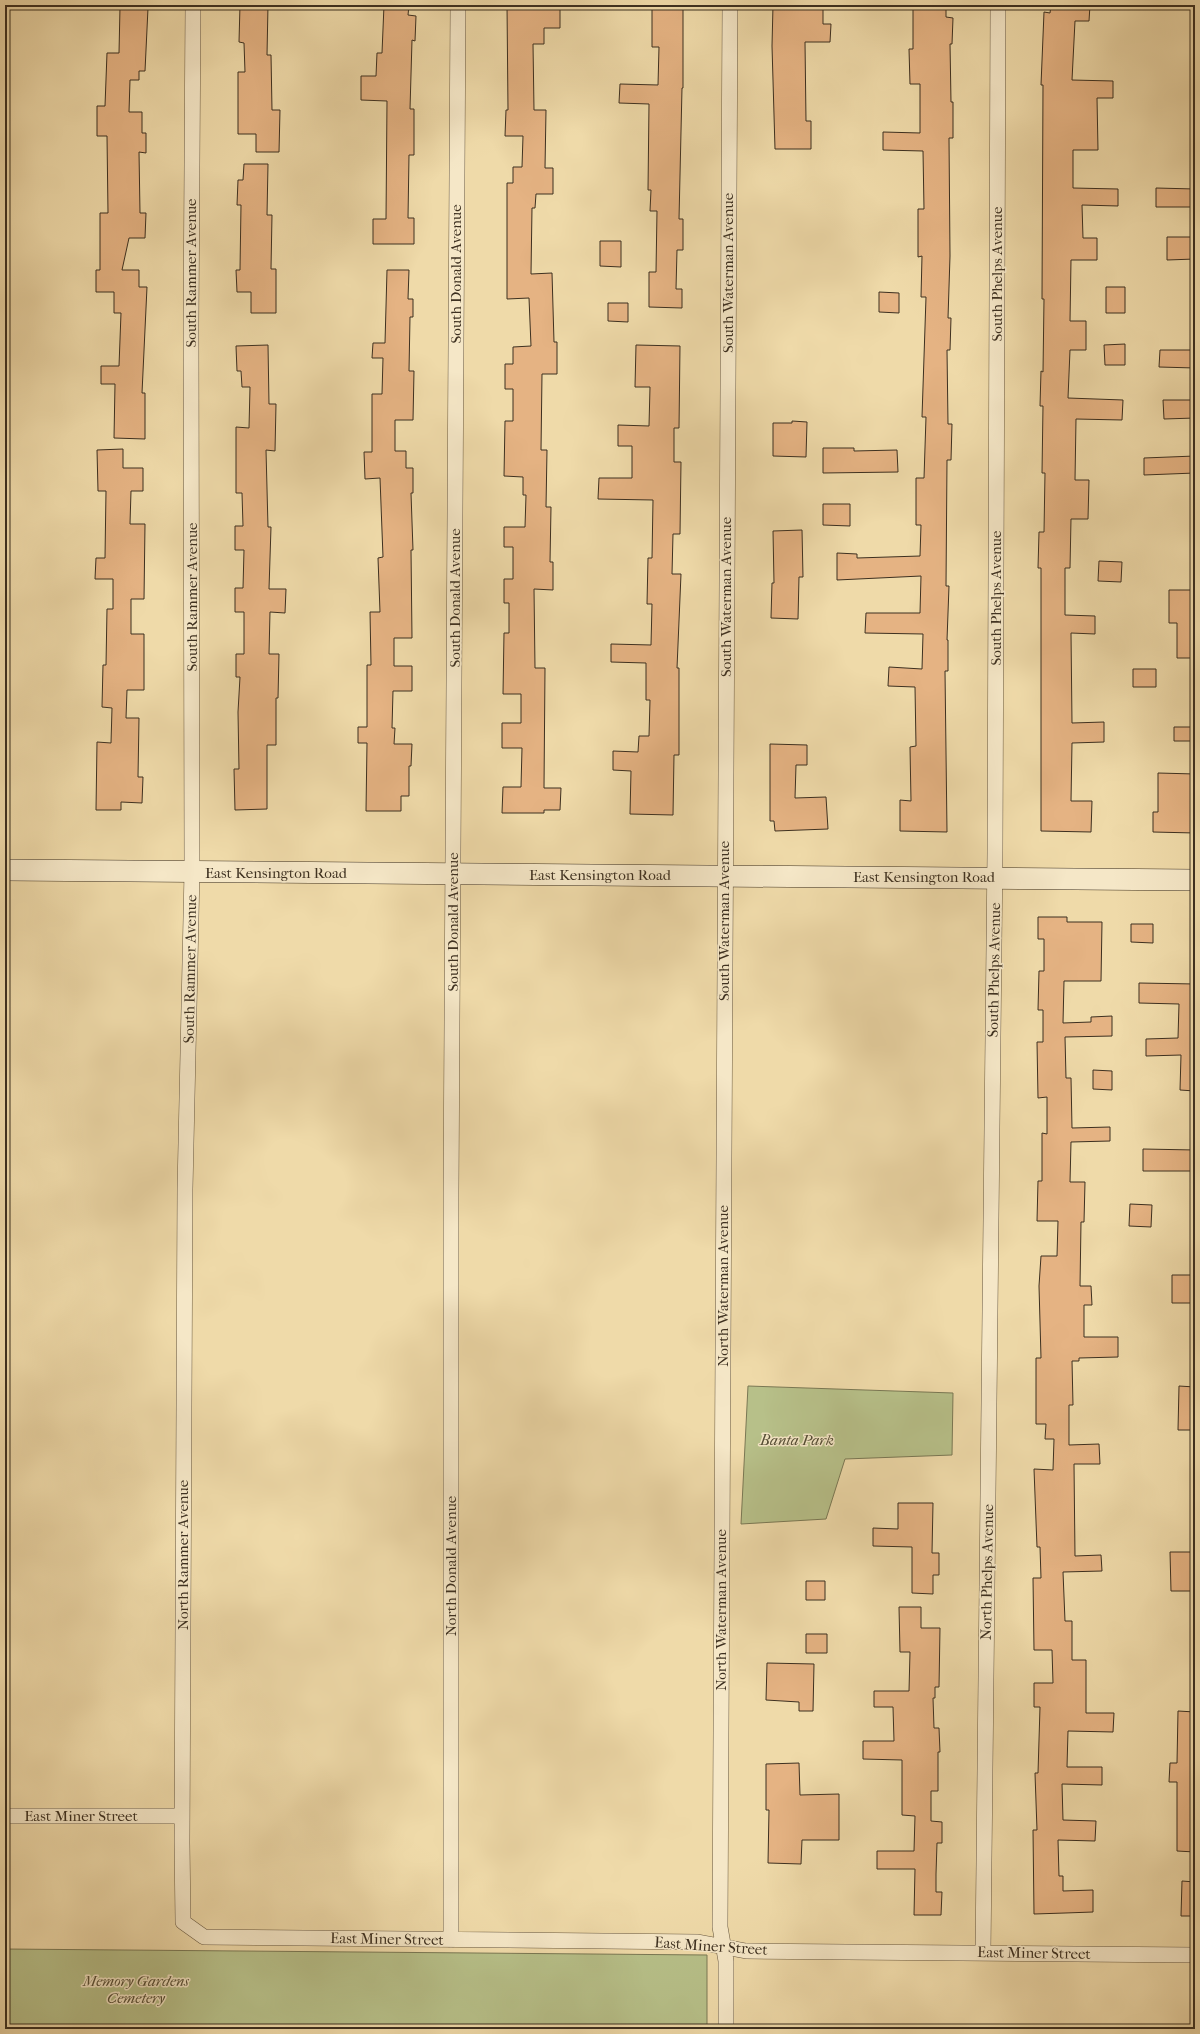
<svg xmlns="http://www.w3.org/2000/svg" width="1200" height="2034" font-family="'IM FELL French Canon',serif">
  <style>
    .green { fill: #b7c089; stroke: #7a7854 }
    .building { fill: #e5b383; stroke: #3d3020 }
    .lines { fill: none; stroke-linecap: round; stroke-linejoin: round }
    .street-casing { stroke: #6a5a42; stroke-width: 16 }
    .secondary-casing { stroke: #3d3020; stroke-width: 22 }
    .street { stroke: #f5e7c7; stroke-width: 15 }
    .secondary { stroke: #f5e7c7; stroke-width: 21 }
    .labels { text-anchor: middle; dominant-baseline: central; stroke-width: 3; stroke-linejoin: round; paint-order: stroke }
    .street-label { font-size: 15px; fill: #3d3020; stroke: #f5e7c7 }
    .park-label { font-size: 15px; font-style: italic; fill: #554d35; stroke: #f5e7c7 }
  </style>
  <rect width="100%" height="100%" fill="#efdaa9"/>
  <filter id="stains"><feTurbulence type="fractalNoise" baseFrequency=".005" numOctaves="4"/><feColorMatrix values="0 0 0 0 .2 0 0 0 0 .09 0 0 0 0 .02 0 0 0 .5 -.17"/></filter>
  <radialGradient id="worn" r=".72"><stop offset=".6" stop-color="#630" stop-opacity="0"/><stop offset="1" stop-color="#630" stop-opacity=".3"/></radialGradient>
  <path class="green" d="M748,1386l205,7 -1,62 -107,4 -19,60 -85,5z
    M5,1949l702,6v74h-702z"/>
  <path class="building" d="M240,5h28l-1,50h4l1,55h8l-1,42h-23v-18h-18v-62h7l-1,-29 -5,-1z
    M384,5h25l-1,10 8,1 -1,25 -3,-1 -2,69h4v46h-5l-1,63h6v26h-41v-25h13l1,-118 -26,-1v-24h15l1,-23h5z
    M507,5h53v23h-16v16h-11l1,66h12l-1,58h8v26h-17l-1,14h-3l-1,66 21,-1 2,69h3v32h-15l-1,76h6l-1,57h5l-1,55h3v28l-19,-1 1,79h10l-1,120h17l-1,22h-16v3h-42l1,-26h18l1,-39h-20v-25h19v-29h-18l1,-61h5v-30h-5v-24h9v-32h-9v-20h21l1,-32h-3v-18l-19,-1 1,-55h8v-32h-8v-25h8v-17l18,-1 -2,-48 -22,1v-116h6v-16h9l1,-31h-18l1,-26h2z
    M652,5h31v83h-1l-3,131h4v31h-6l-1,39h6v19l-33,-1v-35h7l1,-61h-7l1,-21h-3l1,-86 -30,-1 1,-19 38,1 1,-38h-7z
    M773,5h50v19h8l-1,18h-25l1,79h5v28h-36l-3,-103z
    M913,5h33v12l7,1 -1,26h-2l1,58h2v36h-4l1,118 -2,62h3l-1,32h-3l1,74h4l-1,36h-4l-1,126h3l-2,54h1v31h-3l2,161 -47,-1v-31l11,1 -1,-54 6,-1 -1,-59 -27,-1 1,-19 33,2 1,-35 -58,-1 1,-20h54l1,-37 -84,4v-27l20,1v4l63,-2 1,-31h-5v-47h8l2,-61h-4l4,-120h-5l1,-41 -4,1v-48h6l-1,-58 -40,-1v-18l37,1v-49h-10l-1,-35h4z
    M1051,5h39l-1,16h-14l-3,59 41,1v17h-16l1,52h-25v38l45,1v17l-36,-1 1,33h14v22h-26l-1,61h16v29h-16l-2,48 55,2 -1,20 -46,-1 -1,61h14l-1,39h-17l-1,49h-5v47l30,1v18l-24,-1 1,90 32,-1v20l-32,1 -1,58h21l-1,31 -50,-1v-263h-3l1,-36h5l1,-59h-3l1,-67h-3l1,-35 2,1 1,-73h-2l1,-214h-2l3,-73 6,1z
    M120,7l28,1 -3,63h-6v9h-9l-1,32h13v21h4v20l-7,-1 1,61h6l-1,25h-16l-7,32h17v17h8l-5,106h3v46l-31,-1 1,-54h-14v-18h18l2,-53h-7v-21h-18v-22h4v-57h8l-1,-77h-10v-30h8l2,-53h12z
    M244,164h24l-1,51h5l-1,54h5v44h-25v-21h-14l-1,-22h4l1,-65h-4l1,-25h5z
    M1156,188l39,1v18h-39z
    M1167,237h28v22l-28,1z
    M600,241h21v26l-21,-1z
    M387,270h22l-1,29h5v18h-3l-1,54h5l-1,49h-18v31h11v17h7v25h-2l2,57h-2l1,88h-18v28h18v25h-19l-1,37h3l-1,16h18l-1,22h-2v30h-8v15h-35l1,-68h-9v-16h9v-62h4l-1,-53h10l-2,-54 5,-1 -3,-79 -15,1 -1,-27h8v-58h10l1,-36h-11l1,-15h12z
    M1106,287h19v26h-19z
    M879,292l20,1v20l-20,-1z
    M608,303h20v19l-20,-1z
    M1125,344v21h-20l-1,-20z
    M268,345l1,59h7l-1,47 -9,-1 2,77h3l-2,62h17l-1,24 -15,-1 -1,42h10l-1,44h-2v47h-9v64l-32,1 -1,-41h5l-1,-57 2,-35h-4v-23h8v-42h-9v-24h8l1,-38h-9v-24h8l-1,-33h-6v-66l13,1 1,-41h-8l-1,-16h-4l-1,-25z
    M636,345l44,1 -1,82h-5v34h7l-1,72h-7l-1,40h9l-4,94h2v87h-5l-1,60 -43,-1 1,-43 -18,-1v-19l25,1 1,-16h10l1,-36h-4v-37l-35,-1v-18l40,1 1,-41h-5l1,-46h4l1,-58 -55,-1 1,-21h33v-32h-14v-21l31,1 1,-39h-15z
    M1160,350h35v18l-36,-1z
    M1163,400h32v18l-31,1z
    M792,421l15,1 -1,35 -33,-1v-33h19z
    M823,448h31v3l43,-1 1,22 -75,1z
    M123,449v19h20v23h-12l-1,33h15l-1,75h-13v35h13v56h-17l-1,28h13l-1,59h5l-1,26 -21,-1v8h-25l1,-68 14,1 1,-35 -10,-1 1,-42h3l1,-56h6v-30h-18l1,-21h9l1,-67h-8l-1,-41z
    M1195,456v17l-51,2v-17z
    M823,504h27v22l-27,-1z
    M802,530l1,47h-4l-1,42 -27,-1 1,-35h2l-1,-52z
    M1099,561l23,1 -1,20 -23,-1z
    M1169,590h26v68h-18v-35h-8z
    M1133,669h23v18h-23z
    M1174,727h21v14h-21z
    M770,744l37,1v20h-11l-1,33 31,-1 2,32 -53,2 -1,-10h-4z
    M1158,773l37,1v59l-42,-1v-20h5z
    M1038,917h29v5h35l-1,59h-37l-1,42 28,-1v-5l21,-1v20l-47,1 1,41h5l1,50 38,-1v14l-39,1 -1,40h15l-1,40h-3l-1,64h11l1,19h-8v32h34v20l-39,1v3h-7l1,44h-4v40l30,-1 1,20h-26l1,92 26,-1 1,16 -39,1 2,49h7v39h14v53h28l-1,19 -45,-1 -1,36h35v18l-40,-1 1,36 33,1 -1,20 -37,-1 1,36h4v15l30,-1v22l-28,1 -31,1 -1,-84h4l-2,-57h3l2,-66h-6v-24h19l-1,-33h-18l-1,-72h8l-1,-31h-3l-3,-78 19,1 1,-31h-9l1,-15h-10v-66h5l-2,-72 2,-30h16l1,-35h-21l1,-40h4v-48l5,1v-37l-9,1 -1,-56h6v-32h-5l1,-39h5v-32h-6z
    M1131,924h22v19l-22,-1z
    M1139,983l56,1v107l-15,-1 1,-35 -35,1v-17l32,-1 1,-34 -40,-1z
    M1093,1070l19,1v19l-19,-1z
    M1143,1149l52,1v21h-52z
    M1130,1204l22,1 -1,22 -22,-1z
    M1172,1275h23v28h-23z
    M1179,1386l16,1v43h-17z
    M898,1503h35l-1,50h7v22h-6v19l-21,-1v-46l-39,-1v-18l25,1z
    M1170,1552h25v39h-24z
    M806,1581h19v19h-19z
    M899,1607h22v21h19l-1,59h-4v11h-2l1,30h5l1,24h-2v39h-7v30l11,1v21h-5l-1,31v18h6l-1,23h-27l1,-46h-38v-18h37l1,-35 -13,-1v-55l-39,-1v-18h31l-1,-34h-19v-16h35l1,-39h-10z
    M806,1634h21v19h-21z
    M767,1663l47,1 -1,47h-14v-9l-33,-2z
    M1178,1711l17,1v140l-18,-1v-69h-8l1,-19h7z
    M799,1763l1,32 39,-1v46h-37l-1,24 -33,-1 1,-53h-3v-46z
    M1182,1881l13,1v34h-14z"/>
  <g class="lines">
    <g class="street-casing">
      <path id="street" d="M193,5l-2,321 1,546 -7,317 -3,653 1,80 21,15 494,5 48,9 449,4
        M5,1816h177
        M451,1940v-749l7,-1186
        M983,1953l12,-1100 3,-848
        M726,2029v-68l-6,-34 10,-1922"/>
    </g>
    <g class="secondary-casing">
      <path id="secondary" d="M5,870l1190,10"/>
    </g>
    <use href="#street" class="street"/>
    <use href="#secondary" class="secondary"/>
  </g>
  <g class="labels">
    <g class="street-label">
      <text transform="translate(191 273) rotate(-90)">South Rammer Avenue</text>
      <text transform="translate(728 273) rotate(-90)">South Waterman Avenue</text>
      <text transform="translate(456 274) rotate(-90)">South Donald Avenue</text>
      <text transform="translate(997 274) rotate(-90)">South Phelps Avenue</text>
      <text transform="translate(192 597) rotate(-90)">South Rammer Avenue</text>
      <text transform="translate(726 597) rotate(-90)">South Waterman Avenue</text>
      <text transform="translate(455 598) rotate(-90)">South Donald Avenue</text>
      <text transform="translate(996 598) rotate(-90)">South Phelps Avenue</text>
      <text x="276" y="873">East Kensington Road</text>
      <text x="600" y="875">East Kensington Road</text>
      <text x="924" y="877">East Kensington Road</text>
      <text transform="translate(724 921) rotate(-90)">South Waterman Avenue</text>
      <text transform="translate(453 922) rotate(-90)">South Donald Avenue</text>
      <text transform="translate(190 969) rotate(-89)">South Rammer Avenue</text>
      <text transform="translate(994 970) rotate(-89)">South Phelps Avenue</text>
      <text transform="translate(723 1286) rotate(-90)">North Waterman Avenue</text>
      <text transform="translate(183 1555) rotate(-90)">North Rammer Avenue</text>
      <text transform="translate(451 1566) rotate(-90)">North Donald Avenue</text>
      <text transform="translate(987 1572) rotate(-89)">North Phelps Avenue</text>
      <text transform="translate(721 1610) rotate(-90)">North Waterman Avenue</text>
      <text x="81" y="1816">East Miner Street</text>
      <text transform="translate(387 1939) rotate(1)">East Miner Street</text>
      <text transform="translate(711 1946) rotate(4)">East Miner Street</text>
      <text transform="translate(1034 1953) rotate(1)">East Miner Street</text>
    </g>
    <g class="park-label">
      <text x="797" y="1440">Banta Park</text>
      <text x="136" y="1981">Memory Gardens<tspan x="136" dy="17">Cemetery</tspan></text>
    </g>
  </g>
  <rect width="1200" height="2034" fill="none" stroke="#efdaa9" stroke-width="20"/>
  <rect x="6" y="6" width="1188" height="2022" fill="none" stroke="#3d3020" stroke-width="2"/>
  <rect x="10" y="10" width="1180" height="2014" fill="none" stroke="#3d3020"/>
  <rect width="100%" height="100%" filter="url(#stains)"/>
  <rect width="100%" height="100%" fill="url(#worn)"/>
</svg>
